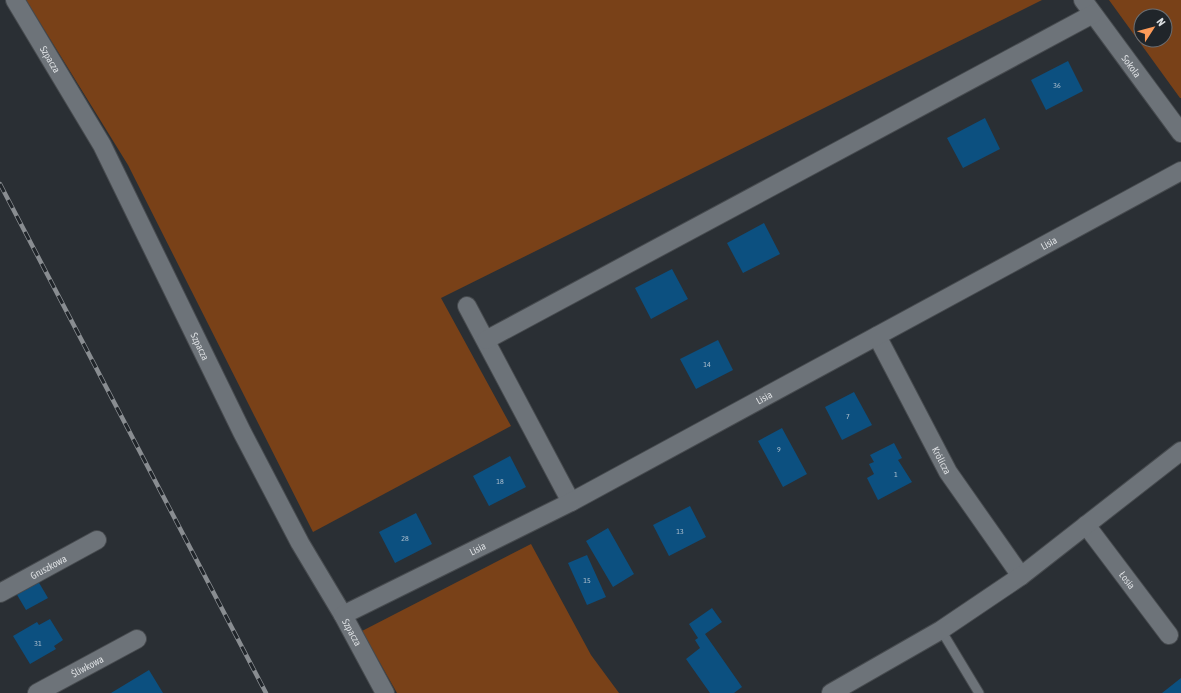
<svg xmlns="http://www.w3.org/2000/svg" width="1181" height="693" font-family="'Asap Condensed',sans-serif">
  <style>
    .green { fill: #794118; fill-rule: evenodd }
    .building { fill: #0c5080 }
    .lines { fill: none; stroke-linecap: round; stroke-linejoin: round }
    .service-casing { stroke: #474b4f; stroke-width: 11 }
    .minor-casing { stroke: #474b4f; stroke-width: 20 }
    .service { stroke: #6d7379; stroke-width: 9 }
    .minor { stroke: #6d7379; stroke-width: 18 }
    .rail-casing { stroke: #898d91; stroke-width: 4.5 }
    .rail { stroke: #20252a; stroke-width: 3; stroke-dasharray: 9; stroke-linecap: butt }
    .labels { text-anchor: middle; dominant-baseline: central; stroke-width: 4; stroke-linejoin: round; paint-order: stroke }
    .number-label { font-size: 8px; fill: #a8bbca }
    .street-label { font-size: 10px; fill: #dcdfe2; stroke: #20252a }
  </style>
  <rect width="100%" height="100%" fill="#2a2f34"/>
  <path class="green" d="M26,0h1016l-601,298 70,128 -198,106 -185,-367z
    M1109,0h72v98h-1zM1141,16h24v24h-24z
    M531,544l60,111 28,38h-222l-35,-62z"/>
  <path class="building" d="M1068,61l15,30 -37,19 -15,-30z
    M985,118l15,31 -37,19 -16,-30z
    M764,223l16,31 -37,19 -16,-30z
    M672,269l16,30 -37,20 -16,-31z
    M718,340l15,30 -37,19 -16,-30z
    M854,392l18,33 -30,15 -17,-33z
    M782,428l25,46 -24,13 -25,-46z
    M894,443l8,15 -4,2 14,22 -34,18 -11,-22 7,-4 -5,-10 5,-2 -4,-7z
    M510,456l16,31 -37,19 -16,-30z
    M690,506l16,31 -37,19 -16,-31z
    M416,513l16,31 -37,19 -16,-31z
    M608,528l26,46 -21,13 -27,-46z
    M587,555l19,42 -19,8 -19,-42z
    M38,581l10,17 -22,12 -10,-17z
    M712,608l10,14 -17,12 37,53 -8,6h-24l-24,-34 14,-11 -5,-8 3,-2 -9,-14z
    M50,619l13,21 -9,6 2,3 -26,15 -17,-28 24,-14 2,3z
    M149,670l14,23h-52z
    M1181,678v15h-19z"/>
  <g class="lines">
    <g class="service-casing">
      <path id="service" d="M941,630l38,63"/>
    </g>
    <g class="minor-casing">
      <g id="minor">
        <path id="s1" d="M15,0l87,145 140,287 58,111 43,72 42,78"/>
        <path id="s2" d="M1083,0l98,133"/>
        <path d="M467,306l104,196"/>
        <path id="s3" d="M877,336l71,136 73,104"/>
        <path d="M486,340l607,-326"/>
        <path id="s4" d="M1086,525l83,110"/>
        <path id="s5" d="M0,593l97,-53"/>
        <path id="s6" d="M343,615l228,-113 610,-331"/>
        <path id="s7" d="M37,693l100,-54"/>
        <path d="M831,693l110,-63 80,-54 160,-125"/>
      </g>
    </g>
    <use href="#service" class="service"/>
    <use href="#minor" class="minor"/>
    <g class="rail-casing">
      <path id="rail" d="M0,184l266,509"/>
    </g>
    <use href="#rail" class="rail"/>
  </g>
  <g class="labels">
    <g class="number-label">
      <text x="1057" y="85">36</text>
      <text x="707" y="364">14</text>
      <text x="848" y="416">7</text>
      <text x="779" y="449">9</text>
      <text x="896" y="474">1</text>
      <text x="500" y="481">18</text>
      <text x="680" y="531">13</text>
      <text x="405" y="538">28</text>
      <text x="587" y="580">15</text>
      <text x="38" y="643">31</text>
    </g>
    <g class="street-label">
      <text stroke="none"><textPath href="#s1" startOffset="69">Szpacza</textPath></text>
      <text stroke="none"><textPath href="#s2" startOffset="82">Sokola</textPath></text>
      <text stroke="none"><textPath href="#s6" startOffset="798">Lisia</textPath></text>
      <text stroke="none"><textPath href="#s1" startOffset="393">Szpacza</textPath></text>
      <text stroke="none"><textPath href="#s6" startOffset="474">Lisia</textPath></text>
      <text stroke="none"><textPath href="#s3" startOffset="140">Królicza</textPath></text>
      <text stroke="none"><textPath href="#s6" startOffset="150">Lisia</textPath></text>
      <text stroke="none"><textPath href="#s5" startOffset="55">Gruszkowa</textPath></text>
      <text stroke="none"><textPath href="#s4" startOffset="69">Łosia</textPath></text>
      <text stroke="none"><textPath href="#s1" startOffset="717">Szpacza</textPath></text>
      <text stroke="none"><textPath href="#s7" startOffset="57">Śliwkowa</textPath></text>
    </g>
  </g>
  <g transform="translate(1153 28) rotate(54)"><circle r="19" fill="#20252a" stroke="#6b6f74"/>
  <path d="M0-3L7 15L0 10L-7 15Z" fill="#fe9b59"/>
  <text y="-6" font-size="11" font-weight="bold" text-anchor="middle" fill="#dcdfe2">N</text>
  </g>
</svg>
